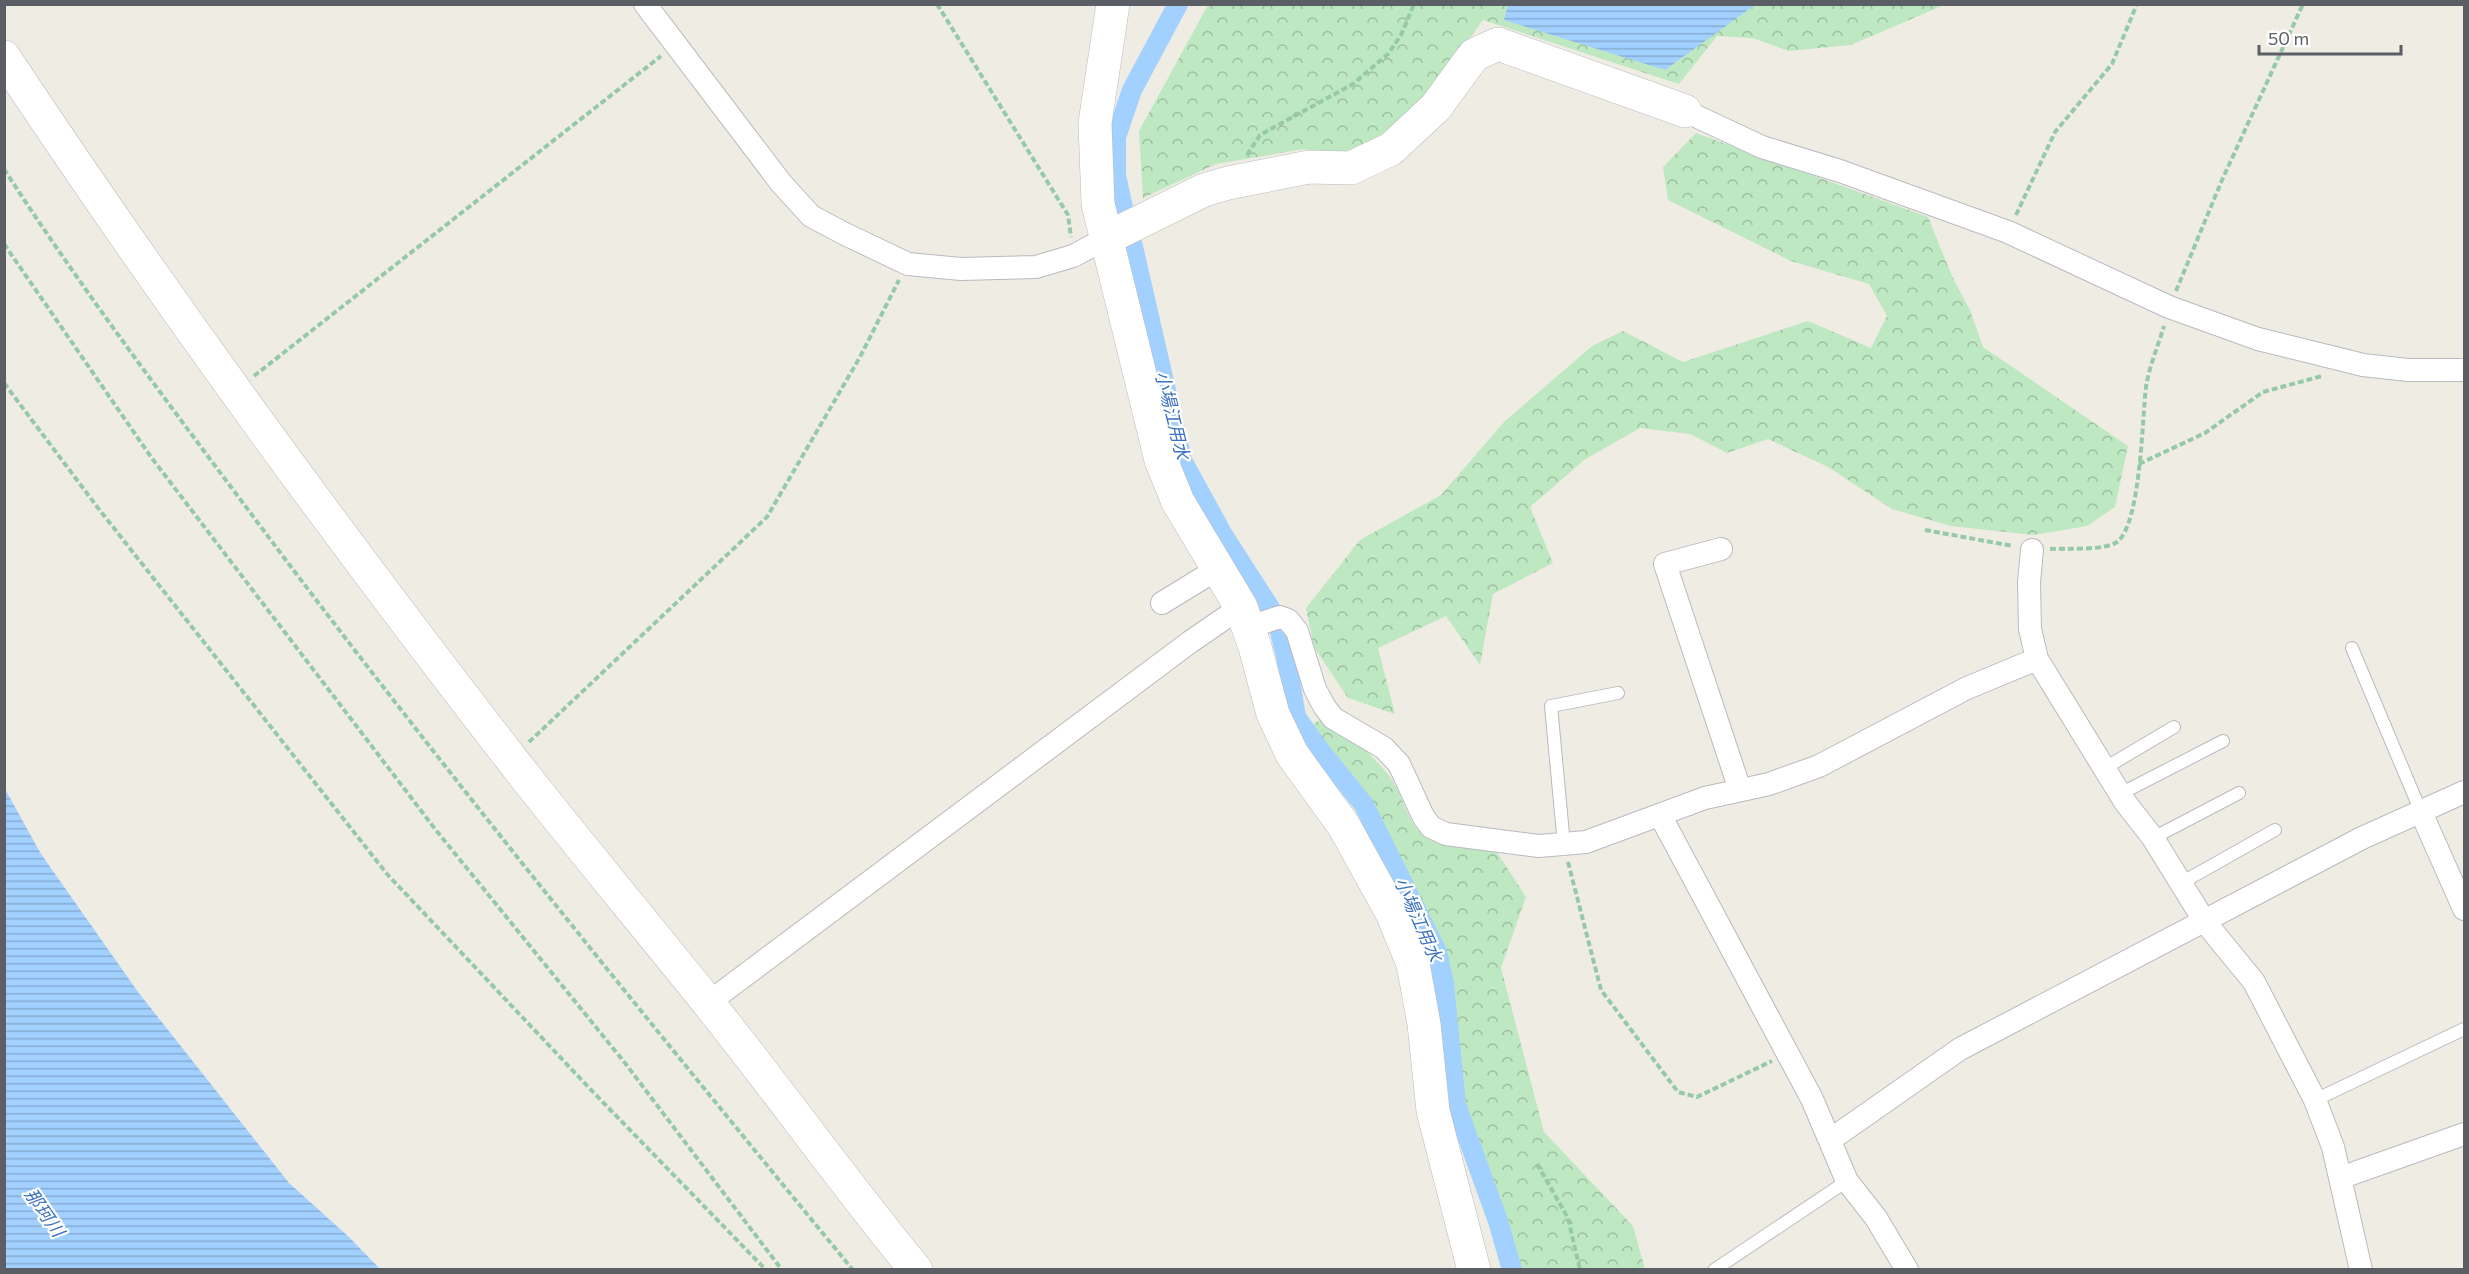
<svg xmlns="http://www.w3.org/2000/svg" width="2469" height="1274" font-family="Commissioner,'Noto Sans JP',sans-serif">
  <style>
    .forest { fill: url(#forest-crowns) }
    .water { fill: url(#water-rules) }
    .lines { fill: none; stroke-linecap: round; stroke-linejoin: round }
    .canal { stroke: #a2d0ff; stroke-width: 20 }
    .lane-casing { stroke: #b8bac0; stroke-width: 14 }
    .street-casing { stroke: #b8bac0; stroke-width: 24 }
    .secondary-casing { stroke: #b8bbc2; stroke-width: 34 }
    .path { stroke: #96c9a8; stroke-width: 4; stroke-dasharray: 6 3; stroke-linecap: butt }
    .lane { stroke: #fff; stroke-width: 12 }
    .street { stroke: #fff; stroke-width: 22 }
    .secondary { stroke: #fff; stroke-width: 33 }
    .labels { text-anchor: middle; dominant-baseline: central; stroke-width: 4.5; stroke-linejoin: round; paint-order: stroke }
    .water-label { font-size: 18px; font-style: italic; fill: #3c72c1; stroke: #fff }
  </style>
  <defs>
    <pattern id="forest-crowns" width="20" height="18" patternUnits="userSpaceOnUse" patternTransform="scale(1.5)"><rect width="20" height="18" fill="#bee8c1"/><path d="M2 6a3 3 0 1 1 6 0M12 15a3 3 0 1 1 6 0" fill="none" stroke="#9dbfa0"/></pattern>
    <pattern id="water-rules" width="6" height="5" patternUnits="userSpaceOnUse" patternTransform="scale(1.5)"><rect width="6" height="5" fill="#a2d0ff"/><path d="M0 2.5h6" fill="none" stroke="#87acd2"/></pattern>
  </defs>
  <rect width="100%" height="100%" fill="#efede3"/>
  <path class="forest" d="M1208,5h736l-93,40 -62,6 -37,-13 -35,-2 -38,48 -196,-64 -59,81 -69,60 -51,-12 -88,15 -73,34 -4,-67z
    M1696,133l232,84 24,59 18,34 13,37 145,99 -13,61 -28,19 -54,9 -82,-9 -59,-17 -64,-42 -60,-28 -41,14 -37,-19 -50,-6 -56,32 -54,47 23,56 -60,31 -13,71 -34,-49 -68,32 17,66 -47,-16 -34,-51 -8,-39 54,-68 81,-45 63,-73 88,-76 31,-15 60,31 125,-41 63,27 16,-32 -18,-32 -78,-23 -123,-61 -5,-33z
    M1319,720c12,10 26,16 39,24 8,5 16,15 23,22 18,20 18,30 29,52 15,32 54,29 85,31l31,48 -25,71 43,164 89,94 12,43h-130l-14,-48 -40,-116 -10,-122 -11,-35 -77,-156 -33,-36 -22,-28z"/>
  <path class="water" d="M1508,5v-1l251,1 -7,2 -87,63 -161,-50z
    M5,789l36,65 97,138 151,191 60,54 31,32h-375z"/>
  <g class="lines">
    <path class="canal" d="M1124,212l-8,-37v-38l16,-47 46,-86
      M1131,238l51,222 41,75 47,73
      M1279,628l7,28 10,61 22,31 46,57 73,147 7,32 12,121 42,116 14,49"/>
    <g class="lane-casing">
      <path id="lane" d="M2352,648l69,164
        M2105,768l69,-41
        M2120,794l103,-53
        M2153,838l86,-45
        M1564,845l-13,-139 67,-13
        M2181,883l94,-53
        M2315,1100l149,-71
        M1714,1270l133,-89"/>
    </g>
    <g class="street-casing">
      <path id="street" d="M645,4l136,179 30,33 34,18 63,30 53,5 75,-2 37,-11 32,-17
        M1685,111l77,36 78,24 168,61 161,75 89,32 105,26 45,5h56
        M1721,549l-56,15 75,226
        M2032,550l-3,32 1,47 7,30 88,143 28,36 52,84 49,60 61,118 18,47 28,123
        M1162,603l57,-35
        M1249,627l31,-10 8,3 9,11 18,58 9,17 9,12 51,30 15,16 24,52 8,11 15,7 93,12 47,-4 119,-44 64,-14 50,-18 148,-78 70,-29
        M2421,812l43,97
        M1660,815l152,284 35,82 29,37 31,52
        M708,1003l482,-361 51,-35
        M1830,1140l130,-91 402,-211 102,-46
        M2340,1178l124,-44"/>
    </g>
    <g class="secondary-casing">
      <path id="secondary" d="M1113,4l-18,119 3,81 63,256 17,42 63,105 14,40 18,67 19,40 52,72 48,87 21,51 11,60 9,87 41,159
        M4,57c159,240 329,472 505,699 64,82 131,162 196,243 72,89 138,183 211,271
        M1105,239l99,-49 24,-7 81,-16 42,1 40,-19 45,-42 38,-52 24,-11 187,67"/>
    </g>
    <path class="path" d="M937,4l131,211 3,22
      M1247,155l13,-20 93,-51 35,-30 13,-19 13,-31
      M4,169c86,133 183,259 278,386 184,243 377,479 571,715
      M2016,215l39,-83 57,-68 25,-60
      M4,244l147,213 284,372 190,234 157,207
      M2176,291l46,-111 81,-176
      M254,376l407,-320
      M4,383l94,125 289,366 207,219 172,177
      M2139,464l66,-31 58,-41 59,-16
      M1925,530l88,16
      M2050,549c16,-1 54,2 67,-7 24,-18 25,-123 29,-155 3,-20 12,-41 18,-61
      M529,742l238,-225 93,-160 39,-77
      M1568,862l33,128 77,102 19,5 75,-36
      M1537,1164l31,54 12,52"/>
    <use href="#lane" class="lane"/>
    <use href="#street" class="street"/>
    <use href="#secondary" class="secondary"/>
  </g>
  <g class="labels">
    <g class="water-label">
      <text transform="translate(1173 415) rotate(76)">小場江用水</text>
      <text transform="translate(1419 919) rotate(66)">小場江用水</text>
      <text transform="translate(45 1212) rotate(55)">那珂川</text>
    </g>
  </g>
  <rect width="2469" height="1274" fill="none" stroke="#5b5e64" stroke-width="12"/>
  <path d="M2259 45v9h142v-9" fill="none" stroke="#5b5e64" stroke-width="3"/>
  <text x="2268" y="45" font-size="18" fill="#5b5e64" stroke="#ffffff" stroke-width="4.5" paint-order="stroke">50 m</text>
</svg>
